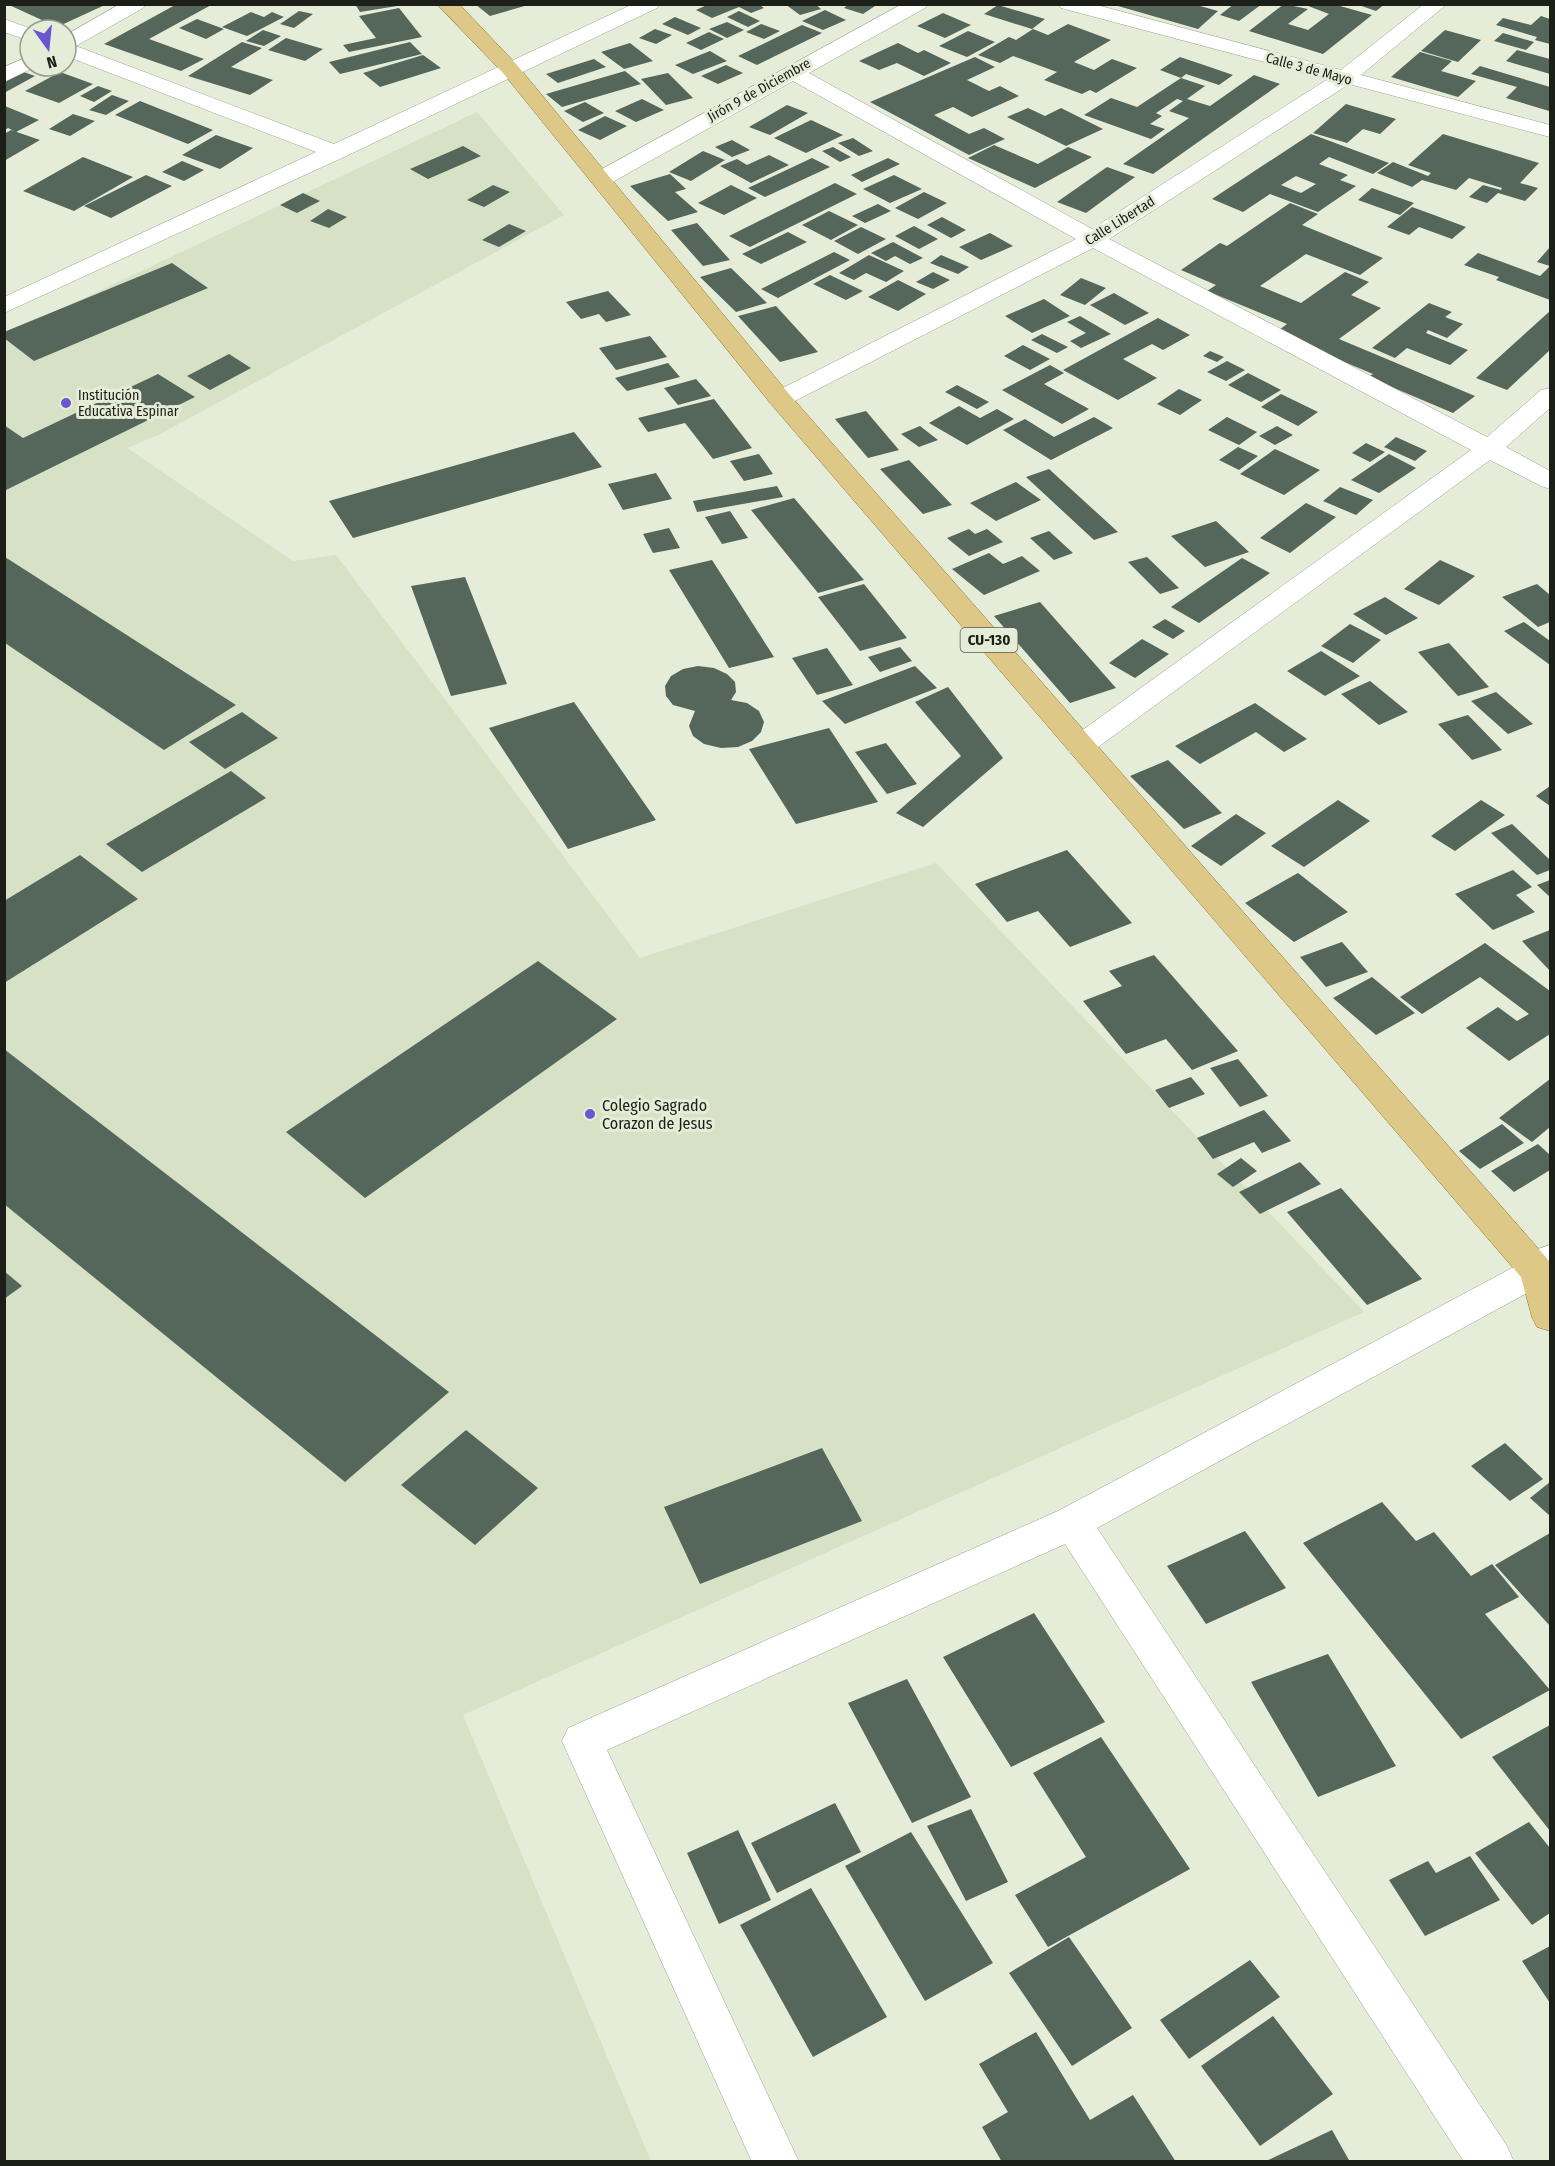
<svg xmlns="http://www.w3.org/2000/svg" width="1555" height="2166" font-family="'Fira Sans Condensed',sans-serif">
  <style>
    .built { fill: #d7e1c5 }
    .building { fill: #55675a; fill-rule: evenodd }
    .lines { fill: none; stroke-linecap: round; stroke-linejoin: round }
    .street-casing { stroke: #9ca38f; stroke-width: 1 }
    .primary-casing { stroke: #8c752c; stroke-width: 1 }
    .street { fill: #fff; fill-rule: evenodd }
    .primary { fill: #dec887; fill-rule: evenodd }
    .poi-dot { fill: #6a57d0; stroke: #e5ecd7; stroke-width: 2 }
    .labels { text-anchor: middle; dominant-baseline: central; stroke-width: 6; stroke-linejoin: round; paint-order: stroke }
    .far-street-label { font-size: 14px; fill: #1c1f17; stroke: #e5ecd7 }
    .far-poi-label { font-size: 14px; fill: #1c1f17; stroke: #e5ecd7; text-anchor: start }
    .shield { fill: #e5ecd7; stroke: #585c51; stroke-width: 1.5 }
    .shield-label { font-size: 15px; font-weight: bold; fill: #1c1f17 }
    .poi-label { font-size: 16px; fill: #1c1f17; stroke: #e5ecd7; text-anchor: start }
  </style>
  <rect width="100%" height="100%" fill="#e5ecd7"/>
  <path class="built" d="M477,112l87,103 -404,219 -33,14 166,113 43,-6 304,403 296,-95 428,449 -901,403 188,446h-646l-1,-1825z"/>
  <path class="building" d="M7,4h100l-50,23z
    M177,4h36l-64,35 55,20 -23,12 -77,-27z
    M355,4h42v2l-37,6z
    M475,4h52l1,1 -38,11z
    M709,4h49l6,4 -13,5 -12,-6 -27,11 -16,-8z
    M785,4h30l6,5 -21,6z
    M849,4h29l-15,10 -19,-6z
    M1111,4h82l25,7 -20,18z
    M1234,4h28l-23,17 -19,-6z
    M1284,4l24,5 -20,15 20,6 21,-16 -26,-10h39l-2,2 32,9 -49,39 -74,-23z
    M1356,4h29l-9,7z
    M998,5l47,14 -13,10 -48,-15z
    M399,8l23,29 -73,15 -6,-7 33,-7 -17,-22z
    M825,10l21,10 -23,10 -21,-9z
    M299,11l14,3 -19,14 -14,-4z
    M739,11l21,10 -12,6 -21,-10z
    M251,12l13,5 8,-5 12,5 -37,19 -25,-9z
    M943,13l28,12 -26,13 -28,-12z
    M1541,16l9,3v25l-15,-4 2,-3 -41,-12 7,-7 28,7z
    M675,17l26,11 -13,7 -26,-11z
    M197,19l27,10 -18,10 -27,-11z
    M727,22l17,8 -17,8 -18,-9z
    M761,24l19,7 -16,8 -18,-7z
    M1068,24l43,16 -37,22 20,8 18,-11 25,9 -41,25 -6,-3 -8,4 -38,-14 13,-8 -44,-16 -13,7 -22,-8 31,-18 7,3 17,-11 15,6z
    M802,25l20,8 -65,32 -19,-9z
    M655,29l17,6 -16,9 -17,-6z
    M263,30l18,6 -17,10 -18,-5z
    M1445,30l36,10 -23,22 -37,-11z
    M968,31l27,11 -28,15 -28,-11z
    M709,32l15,7 -23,11 -15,-7z
    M1503,33l31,9 -8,8 -32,-9z
    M286,38l37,11 -18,12 -37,-11z
    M242,42l20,6 -31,19 42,13 -23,15 -62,-19z
    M410,42l12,12 -82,20 -11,-12z
    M630,43l23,18 -29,8 -23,-17z
    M898,43l20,10 6,-3 27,13 -27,13 -27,-13 -18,7 -20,-9z
    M1517,50l33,9v15l-44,-13z
    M710,51l17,10 -34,13 -18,-9z
    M1420,52l32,9 -11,10 35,10 -18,16 -67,-20z
    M423,55l18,13 -61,19 -17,-14z
    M975,57l20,10 -28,13 22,11 11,-5 19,10 -47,21 -19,-10 -19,8 35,19 15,-6 21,11 -36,16 -99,-53z
    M1180,57l21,7 32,11 -14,10 -33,-11 -5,4 -21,-8z
    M594,59l12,8 -48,16 -12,-9z
    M726,65l17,8 -25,11 -17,-8z
    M1480,66l70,21v22l-1,2 -43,-13 11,-11 -46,-13z
    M21,71l14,5 -31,17v-13z
    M625,71l16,13 -79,23 -16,-13z
    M60,72l33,12 -34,19 -34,-12z
    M668,73l25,25 -27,7 -25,-26z
    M1254,75l26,9 -127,90 -30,-10 66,-46 -20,-7 14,-10 -6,-2 -21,14 6,3 -12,8 15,5 -14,10 -67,-24 27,-17 26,9 44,-29 24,8 -18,13 23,7z
    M98,86l14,5 -18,11 -14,-6z
    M112,95l17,6 -23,14 -17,-5z
    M642,99l22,11 -28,12 -21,-11z
    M140,101l73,29 -25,14 -73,-29z
    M585,102l19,11 -21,9 -19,-11z
    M1346,104l50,15 -16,15 -17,-5 -16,14 -34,-10z
    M787,105l21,8 -38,22 -21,-8z
    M5,106l34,14 -23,12 -8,-4 -3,2z
    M1028,108l17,8 16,-8 42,21 -37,17 -59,-29z
    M73,114l22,7 -25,15 -21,-7z
    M605,116l22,10 -27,14 -22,-10z
    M811,120l32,15 -37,18 -32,-15z
    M11,130l29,10 -36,21v-27z
    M1311,134l78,29 -16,11 -44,-17 -10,7 29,11 -8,5 16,6 -38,26 -48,-18 -27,18 -31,-13zM1296,176l20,8 -15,9 -20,-8z
    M1443,134l96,29 -19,20 18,5 -13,13 -27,-8 -11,10 -18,-6 14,-12 18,5 1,-2 -33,-10 -13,12 -34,-10 -10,7 -35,-14 16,-11 35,14 3,-3 -23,-8z
    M216,135l37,13 -33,21 -38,-14z
    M853,138l20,13 -14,5 -21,-13z
    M732,140l18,10 -18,7 -17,-10z
    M994,145l44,19 30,-17 24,10 -57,31 -67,-30z
    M463,146l18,10 -53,23 -18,-10z
    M833,147l18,10 -11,5 -18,-11z
    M703,151l22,9 -34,21 -22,-9z
    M769,155l20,10 -38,18 -31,-17 17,-7 10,6z
    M83,157l50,20 -59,34 -51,-20z
    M812,158l18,9 -65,30 -17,-9z
    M888,158l12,6 -38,18 -11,-7z
    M182,161l22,9 -20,11 -22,-9z
    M1107,167l28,10 -49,36 -29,-11z
    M670,174l16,15 -11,3 23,20 -30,9 -38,-35z
    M146,175l26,11 -61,32 -27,-12z
    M894,175l28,14 -32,14 -27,-14z
    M835,183l22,11 -107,53 -21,-11z
    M493,185l17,7 -26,15 -17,-7z
    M731,185l26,13 -33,17 -26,-12z
    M1372,188l42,15 -14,12 -42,-15z
    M924,192l23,11 -29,16 -23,-11z
    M303,193l17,8 -23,12 -17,-8z
    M1290,203l28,11 -16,11 81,33 -23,17 -54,-21 -46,32 41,17 44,-31 24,10 -18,13 30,13 -42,31 136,57 -22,17 -85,-36 5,-3 -98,-41 12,-9 -80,-33 9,-6 -35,-15 39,-27 7,3z
    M878,204l13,7 -26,12 -13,-7z
    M1412,207l22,8 32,12 -14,12 -33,-12 -10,8 -22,-8z
    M328,209l19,8 -18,11 -19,-7z
    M829,211l29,14 -27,15 -29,-15z
    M942,217l24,13 -15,8 -24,-13z
    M697,223l33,37 -27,6 -32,-36z
    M509,224l17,7 -27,16 -17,-7z
    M914,226l24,13 -19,10 -24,-13z
    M861,227l25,12 -28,15 -24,-13z
    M788,232l19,10 -46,22 -19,-10z
    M990,233l23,13 -32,14 -22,-13z
    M893,242l30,16 -13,6 -15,-8 -9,5 -15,-8z
    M1550,247v19l-13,-4z
    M834,252l16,8 -72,38 -17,-9z
    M1478,253l62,23 10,-10v34l-54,-20 3,-3 -35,-12z
    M869,255l35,16 -18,11 -20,-9 -12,7 -15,-7z
    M941,255l28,12 -11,7 -28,-11z
    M172,263l36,25 -174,73 -30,-23v-6z
    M731,268l36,35 -31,9 -36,-35z
    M933,272l17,8 -17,9 -17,-7z
    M830,275l33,16 -17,9 -33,-16z
    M1081,278l25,10 -21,17 -25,-10z
    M898,280l28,14 -28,17 -30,-14z
    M608,291l23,24 -25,7 -7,-8 -18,5 -15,-17z
    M1114,293l35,20 -24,12 -35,-20z
    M1044,299l26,17 -38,17 -27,-17z
    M1429,303l23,9 -7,5 18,7 -16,14 -19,-8 -2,3 42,17 -18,15 -43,-17 -12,10 -23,-10z
    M776,306l42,46 -38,10 -42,-46z
    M1550,311v39l-43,40 -31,-12z
    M1080,316l31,18 -30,14 -11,-7 16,-8 -19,-11z
    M1158,318l32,17 -27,15 -11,-6 -29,15 34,19 -39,22 -55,-30z
    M1042,334l26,13 -11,6 -26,-13z
    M650,336l17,21 -51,13 -17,-22z
    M1023,345l27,14 -20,11 -26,-14z
    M1210,351l14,6 -7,5 -14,-6z
    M229,354l22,14 -41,22 -23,-14z
    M1227,361l18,9 -19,11 -19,-9z
    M668,363l12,14 -53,14 -12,-13z
    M1050,365l14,8 -20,11 45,25 -27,15 -60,-34z
    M1248,373l33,17 -20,12 -33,-17z
    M158,374l37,23 -191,94v-66l19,13z
    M696,379l15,17 -33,9 -14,-17z
    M957,385l32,17 -12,7 -32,-17z
    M1179,389l23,11 -22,15 -23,-11z
    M1281,394l37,18 -20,14 -37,-19z
    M714,399l38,49 -39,11 -28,-36 -37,9 -10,-14z
    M959,406l21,12 17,-9 17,10 -47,26 -38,-22z
    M866,411l33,39 -31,8 -33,-39z
    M1094,417l19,11 -62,32 -48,-30 22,-11 29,18z
    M1227,417l30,15 -18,13 -31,-15z
    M920,426l18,14 -19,7 -18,-13z
    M1277,426l16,9 -18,10 -16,-9z
    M574,432l28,35 -249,71 -24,-37z
    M1396,437l31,14 -12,10 -31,-14z
    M1366,443l19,9 -15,10 -18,-9z
    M1238,447l20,9 -19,14 -20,-10z
    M1275,449l45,21 -36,25 -44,-21z
    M759,454l14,20 -29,7 -14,-20z
    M1389,454l27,14 -37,25 -28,-13z
    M909,460l43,45 -29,9 -43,-45z
    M1049,469l69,63 -24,8 -68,-63z
    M656,473l16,26 -49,11 -15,-26z
    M1016,482l25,18 -45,21 -26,-18z
    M777,486l6,11 -86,15 -4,-11z
    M1340,487l33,13 -17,15 -33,-14z
    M794,498l70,82 -46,13 -67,-83z
    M1306,503l30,14 -46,36 -30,-15z
    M730,511l18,27 -26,6 -17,-27z
    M1216,521l33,31 -44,15 -34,-31z
    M669,528l11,20 -27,5 -10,-19z
    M969,529l6,5 12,-5 16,13 -34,14 -22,-18z
    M1049,531l24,22 -19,7 -24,-22z
    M989,553l14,11 19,-8 18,15 -56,24 -32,-26z
    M5,557l231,148 -72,45 -159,-107z
    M1147,557l32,31 -19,6 -32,-32z
    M1242,558l28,15 -71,50 -28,-16z
    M712,560l62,97 -45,11 -60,-98z
    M1440,560l35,16 -36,29 -35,-16z
    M465,577l42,107 -56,12 -40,-110z
    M864,584l43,54 -47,13 -42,-54z
    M1537,584l13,11v27l-12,5 -36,-30z
    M1385,597l33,21 -32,17 -33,-21z
    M1040,602l76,86 -46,15 -76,-87z
    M1165,619l20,12 -12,8 -21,-12z
    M1524,622l26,19v24l-46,-34z
    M1350,624l31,16 -28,23 -32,-17z
    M1142,639l27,15 -34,24 -26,-15z
    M1449,643l40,44 -31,9 -40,-44z
    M900,647l12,14 -32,11 -12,-15z
    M827,648l26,37 -36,10 -25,-37z
    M1321,651l39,25 -35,20 -38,-25z
    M698,666l16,2 13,6 8,8 1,10 -5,8 16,3 12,8 5,11 -3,10 -9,9 -14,6 -17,1 -17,-4 -11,-8 -4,-10 6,-15 -22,-6 -7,-9 -1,-10 6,-10 12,-7z
    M915,666l22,22 -92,36 -23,-23z
    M1370,681l38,31 -29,13 -38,-31z
    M948,687l55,71 -80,69 -27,-14 65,-57 -46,-54z
    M1496,692l37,32 -25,10 -37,-33z
    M574,702l82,118 -88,29 -79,-121z
    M1255,703l52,36 -23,13 -28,-20 -56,32 -25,-18z
    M242,712l36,26 -53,31 -36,-27z
    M1468,715l34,35 -30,10 -34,-36z
    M829,728l49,74 -82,22 -47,-75z
    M886,743l31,41 -30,10 -32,-42z
    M1168,760l54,53 -38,16 -54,-53z
    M231,771l35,27 -124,74 -36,-28z
    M1550,786v20l-14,-10z
    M1338,800l32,21 -66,46 -33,-21z
    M1481,800l24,15 -50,36 -24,-15z
    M1236,814l30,19 -45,33 -30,-20z
    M1512,824l38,36v10l-13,5 -46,-42z
    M1067,850l65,73 -62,24 -32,-36 -31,11 -32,-38z
    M80,855l58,44 -134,84v-82z
    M1513,870l19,17 -16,8 19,17 -42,18 -38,-36z
    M1298,873l50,39 -54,30 -49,-39z
    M1550,880v17l-13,-12z
    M1550,930v41l-28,-30z
    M1342,942l26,30 -42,15 -26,-30z
    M1485,943l65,48v43l-41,27 -43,-33 32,-21 19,14 12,-7 -49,-37 -58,37 -22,-17z
    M1154,955l84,96 -46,19 -26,-31 -40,15 -43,-53 39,-15 -13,-15z
    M538,961l79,58 -252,179 -79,-66z
    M1372,977l43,36 -39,22 -43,-37z
    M4,1049l445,343 -104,90 -341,-278z
    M1238,1059l30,37 -28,11 -30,-39z
    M1191,1077l14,17 -36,14 -14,-18z
    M1550,1079v48l-18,15 -33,-24z
    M1264,1110l27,31 -29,12 -8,-11 -41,17 -16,-21z
    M1502,1124l22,19 -44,26 -21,-18z
    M1538,1144l12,11v15l-36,22 -23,-21z
    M1241,1158l16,13 -24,16 -16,-13z
    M1300,1162l21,22 -61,30 -21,-22z
    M1341,1188l81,91 -55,26 -80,-93z
    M4,1271l18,15 -18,13z
    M466,1430l72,58 -63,57 -74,-60z
    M1505,1443l38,36 -33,22 -39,-35z
    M822,1448l40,73 -162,63 -36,-77z
    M1550,1482v34l-20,-18z
    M1382,1502l34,39 18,-9 37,44 21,-12 27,33 -34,17 65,76 -89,49 -158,-196z
    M1245,1531l41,57 -80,36 -39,-58z
    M1550,1533v93l-55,-61z
    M1034,1613l71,109 -94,45 -68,-110z
    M1328,1654l68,112 -78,31 -67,-115z
    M907,1679l64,118 -59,26 -64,-120z
    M1550,1725v106l-58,-74z
    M1101,1737l89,132 -142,78 -33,-52 71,-38 -53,-84z
    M835,1803l26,49 -84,41 -26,-50z
    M971,1809l37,73 -42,19 -39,-75z
    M1529,1822l21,26v65l-18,12 -57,-72z
    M738,1830l33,70 -52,24 -32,-71z
    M911,1832l82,131 -68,38 -80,-135z
    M1470,1856l30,44 -75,36 -36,-56 39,-19 8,12z
    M811,1888l76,129 -74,40 -73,-132z
    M1069,1937l63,91 -60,38 -63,-93z
    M1550,1946v57l-28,-42z
    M1250,1960l30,37 -91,62 -29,-39z
    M1273,2016l60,78 -73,52 -59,-80z
    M1036,2032l54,88 43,-25 43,67h-174l-20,-35 26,-15 -29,-48z
    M1332,2130l18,32h-86z"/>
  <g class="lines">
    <g class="street-casing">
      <path id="street" d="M120,4h26l-3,4 -67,38 258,98 299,-140h27l-3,4 -313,149 -340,156v-16l312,-145 -250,-96v-21z
        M902,4h26l-3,4 -116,65 283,156 236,-150 -267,-71 -3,-4h35l248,66 83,-66h23l-86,71 189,50v12l-201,-53 -240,155 378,198 54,-47 9,-2v20l-44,39 44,24v18l-9,-3 -51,-26 -400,293 -10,2 -10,-2 -4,-7 4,-7 401,-289 -378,-202 -304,156 -9,2 -9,-2 -3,-5 3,-5 305,-155 -283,-158 -184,103 -8,2 -8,-2 -3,-5 3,-5z
        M4,19l31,11h-5v11l-26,-9z
        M30,56v10h7l-33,16v-15z
        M1550,1245l-1,36 -452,247 410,618 7,16h-50l-399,-618 -458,206 192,412h-47l-190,-421 6,-13 490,-217 467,-250 13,-12z"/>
    </g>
    <g class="primary-casing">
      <path id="primary" d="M437,4h22l58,61 272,329 761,868v69l-13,-4 -5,-10 -11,-40 -750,-873 -268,-331z"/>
    </g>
    <use href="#street" class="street"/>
    <use href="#primary" class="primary"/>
  </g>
  <g class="poi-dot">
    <circle cx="66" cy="403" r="6"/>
    <circle cx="590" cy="1114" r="6"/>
  </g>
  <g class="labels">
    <g class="far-street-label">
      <text transform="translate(1309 69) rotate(15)">Calle 3 de Mayo</text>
      <text transform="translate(759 90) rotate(-29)">Jirón 9 de Diciembre</text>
      <text transform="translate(1120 221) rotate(-32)">Calle Libertad</text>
    </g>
    <g class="far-poi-label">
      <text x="78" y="395">Institución<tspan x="78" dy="16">Educativa Espinar</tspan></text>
    </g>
    <rect class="shield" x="960.5" y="628" width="57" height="24" rx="4.5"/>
    <g class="shield-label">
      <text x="989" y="640">CU-130</text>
    </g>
    <g class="poi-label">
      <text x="602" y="1105">Colegio Sagrado<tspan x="602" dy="18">Corazon de Jesus</tspan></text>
    </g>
  </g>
  <rect width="1555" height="2166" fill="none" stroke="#1c1f17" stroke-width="12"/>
  <g transform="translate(48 48) rotate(165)"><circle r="28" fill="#e5ecd7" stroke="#959a8a" stroke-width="1.5"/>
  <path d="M0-4.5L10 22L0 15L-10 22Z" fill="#6a57d0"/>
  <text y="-9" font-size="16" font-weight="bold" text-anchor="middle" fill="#1c1f17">N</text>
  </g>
</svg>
